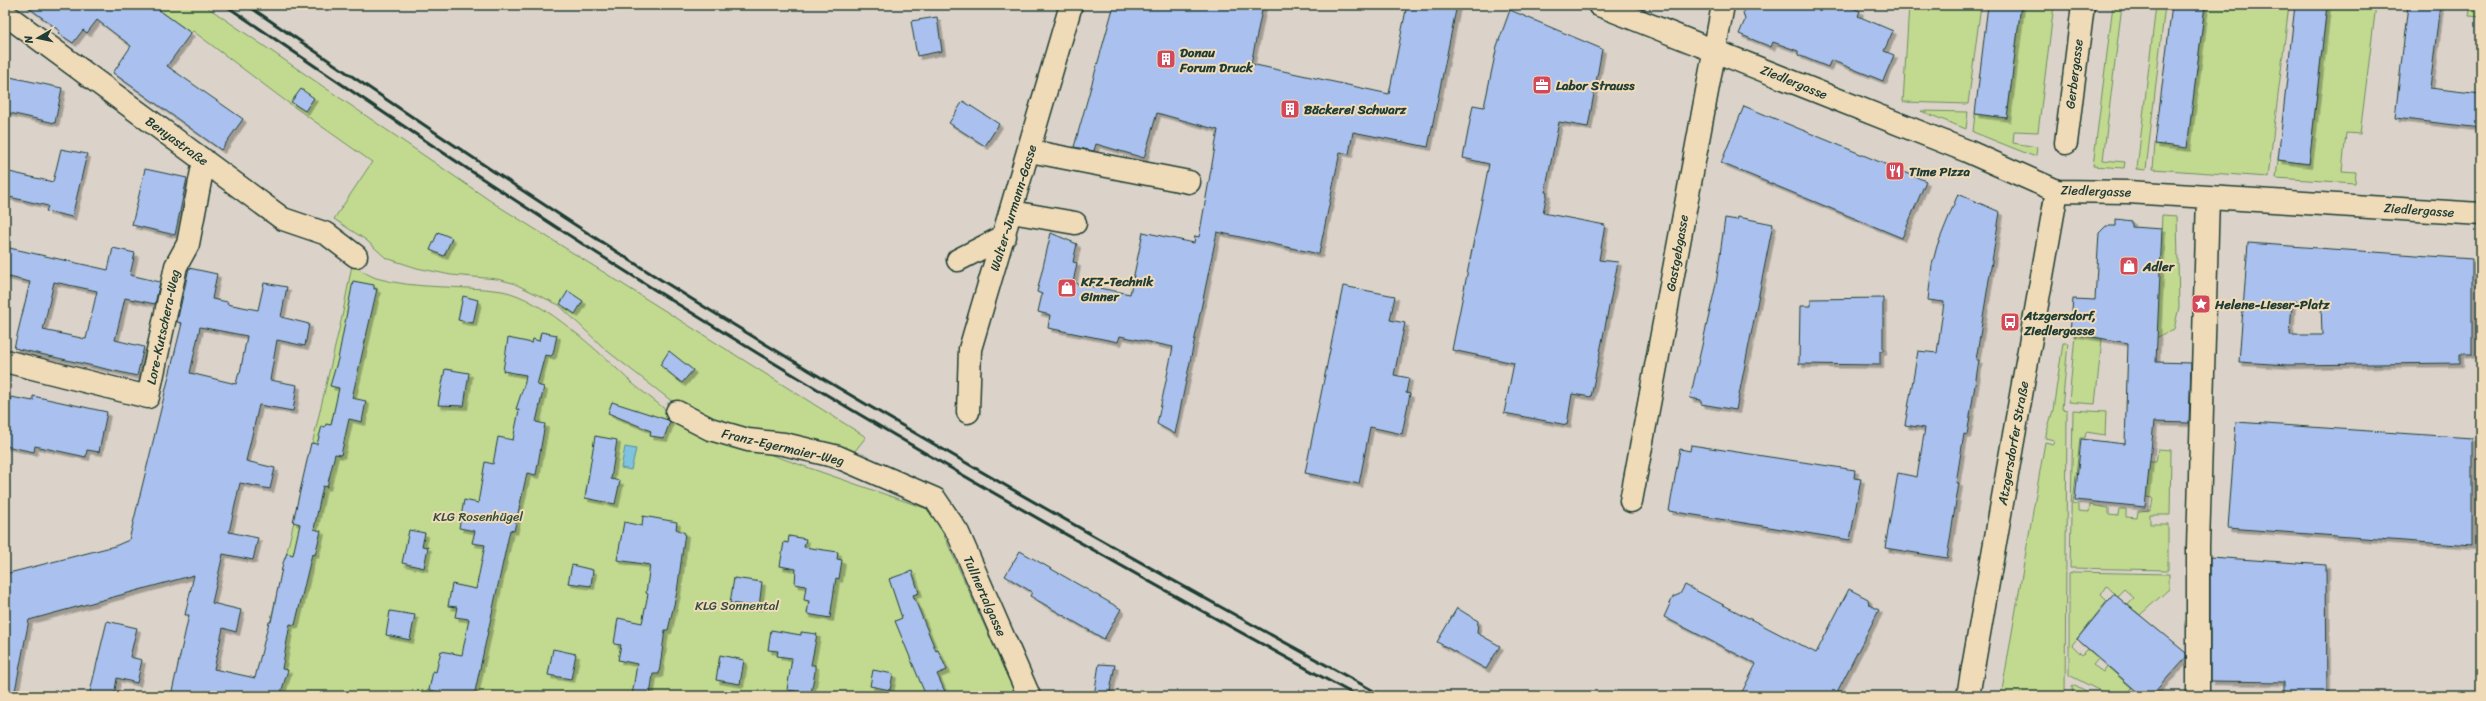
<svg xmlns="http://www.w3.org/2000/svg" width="2486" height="701" font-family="Sriracha,sans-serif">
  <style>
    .green { fill: #c1da90; stroke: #708c62 }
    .water { fill: #7fc3e0; stroke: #598d9b }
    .building { fill: #aac1ef; stroke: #1f3d34; fill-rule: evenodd; filter: url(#shadow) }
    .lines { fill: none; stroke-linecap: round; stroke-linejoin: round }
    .minor-casing { stroke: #1f3d34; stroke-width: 25 }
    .minor { stroke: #f0dbb9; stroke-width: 22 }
    .rail { stroke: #1f3d34; stroke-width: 3 }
    .labels { text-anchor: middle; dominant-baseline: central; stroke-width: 4; stroke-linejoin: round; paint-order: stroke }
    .poi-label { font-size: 13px; font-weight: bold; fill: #1f3d34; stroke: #f0dbb9; text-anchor: start }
    .street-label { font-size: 13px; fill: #1f3d34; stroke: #f0dbb9 }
    .park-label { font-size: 13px; fill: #2f4d3d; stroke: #f0dbb9 }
  </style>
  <defs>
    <filter id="shadow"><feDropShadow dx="3.5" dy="3.5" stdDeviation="0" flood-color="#0004"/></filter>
  </defs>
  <rect width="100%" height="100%" fill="#dbd3c9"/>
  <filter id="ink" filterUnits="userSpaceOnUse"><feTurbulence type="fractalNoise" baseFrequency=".025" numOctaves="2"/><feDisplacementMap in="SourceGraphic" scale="8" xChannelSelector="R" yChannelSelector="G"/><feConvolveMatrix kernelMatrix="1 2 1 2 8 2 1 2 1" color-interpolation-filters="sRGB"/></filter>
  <g filter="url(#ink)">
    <path class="green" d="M152,5h52l291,199 371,233 -15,19 -164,-43 -81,-63 -47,-45 -46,-22 -16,-4 -46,-4 -34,-7 -31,-10 -20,-18 -32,-21 38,-57 -89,-63 -90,-68 -2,2z
      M1909,5h72l-13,99 -65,-2z
      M2021,5h33l-16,127 -24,-1 -1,12 24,4 -1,8 -3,1 -60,-24 2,-18 32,4z
      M2113,5h9l-19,155 22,2 -1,6 -31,-2z
      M2156,5h9l-19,165 -9,-1z
      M2205,5h84l-21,172 -115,-8 2,-25 32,3z
      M2327,5h49l-16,129 -14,-1 -4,38 14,1 -1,11 -79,-5 2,-18 31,4z
      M2471,5h10v12l-12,-1z
      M1921,111l47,1 -2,17z
      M2162,215l15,1 2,91 -5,22 -18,9z
      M352,265c7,4 16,10 24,13 41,12 85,7 126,13 41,7 100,64 130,92 10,9 42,31 45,39l256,89 83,185h-763l89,-379z
      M2075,334l27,5 -7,65 -26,-2z
      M2063,343h5l-6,66 5,1 -2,286h-64l44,-254 8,2 1,-4 -9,-2 8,-28z
      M2073,410l33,2 -1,23 -19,-3 -1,6h-5l-7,65 5,1v7l11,1 1,-7 19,3v7l9,1 1,-7h7v8l11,1 1,-7 13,-1 2,-12 -7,-1 3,-35h7l2,-13 13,1 -1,65h-20v9h18v46l-98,-2z
      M2074,572l95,2v15l-29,26 -12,-10 6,-7 -10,-9 -7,7 -10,-10 -6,9 6,6 -35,44 10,10 6,-6 11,9 -6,7 10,7 4,-6 25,22 -5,6 2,2h-19l-41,-21v-101z
      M2075,685l20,11h-22l-1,-9z"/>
    <path class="water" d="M625,447l11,2 -5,21 -10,-2z"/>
    <path class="building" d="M25,5h127l39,28 -24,33 76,53 -22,31 -108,-77 18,-27 -34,-26 -10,13 -4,-3 -10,13 -15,-10 2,-2z
      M1114,5h149l-12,59 138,30 18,-89h50l-29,142 -75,-15 -4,22 -9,-2 -21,102 -102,-22 -42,202 -18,-10 16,-77 -53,-11 -2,6 -70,-14 2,-13 -12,-3 4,-18 -5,-2 14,-59 26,11 -4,18 4,1 -4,20 57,11 13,-62 51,11 1,-7 4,1 19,-107 -61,-17 -13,45 -48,-14 -2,7 -20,-4z
      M1746,5h100l14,6 -2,5 35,15 -9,20 10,4 -11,26 -52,-21 -3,7 -30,-12v-4l-25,-9 -2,5 -32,-13 6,-14 -2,-8z
      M1988,5h33l-14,113 -32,-4z
      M2172,5h33l-18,143 -32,-4z
      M2295,5h32l-18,159 -31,-4z
      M2408,5h32l-10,83 51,6v34l-86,-10z
      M1510,10l92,39 -14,78 -29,-5 -14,70 2,1 -4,20 62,12 -6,35 19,2 -27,135 -19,-3 -5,31 -63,-12 10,-50 -62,-13 37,-186 -26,-6 10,-53 11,2 13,-61z
      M937,17l5,34 -25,5 -6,-35z
      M5,76l57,12 -7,35 -50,-11z
      M301,89l13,9 -9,13 -14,-9z
      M963,101l36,23 -14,22 -36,-23z
      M1744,106l182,75 -24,57 -181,-75z
      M61,149l26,5 -15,63 -26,-6 2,-5 -43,-10v-25l48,11z
      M145,169l42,9 -12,57 -43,-10z
      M1958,194l42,18 -24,148h3l-12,75 -3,-1 -8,49h3l-12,75 -62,-10 13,-75 19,4 8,-49 -20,-3 13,-74 19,2 7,-51 -16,-2 4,-35 5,-19z
      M1738,217l35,7 -37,186 -35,-6v-4l-11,-2 26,-114 9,-66 12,2z
      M2116,219l16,2v6l30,2 -6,133 35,1 -2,60 -35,-1 -9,85 -70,-7 6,-61 44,5 3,-101 -58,-10 3,-34 22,1 4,-67 7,-7h10z
      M438,232l14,6 -8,18 -14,-6z
      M2248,243l224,16v95h-12v9l-172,2 -49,-3zM2292,301l29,2 1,32h-32z
      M5,247l103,23 5,-22 22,5 -5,22 30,7 -5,22 -30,-6 -10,42 29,7 -7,29 -123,-28 16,-66 -25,-6zM54,282l43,9 -11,48 -43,-9z
      M189,268l28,6 -5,25 16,3 -1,2 31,6 6,-27 23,4 -6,30 28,7 -4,22 -28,-6 -7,40 27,5 -4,26 -34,-6 -13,56 29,7 -5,21 -30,-6 -11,49 29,6 -5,22 -30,-6 -11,49 29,7 -5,22 -13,-4 -9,41 41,9 14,-56h2l12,-59 4,-10 6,2 7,-31 -7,-2 18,-79 6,1 5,-18 3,1 1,-3 5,1 8,-37 -9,-2 8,-27 15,-78 21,4v4h3l-25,109 14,3 -4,21 -13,-3 -8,36 -6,-1 -8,33 -4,-1 -9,43 7,2 -6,24 -3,-1 -17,71 -5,-1 -8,45 6,1 -8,26h-109l18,-81h-4l9,-40 -165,45 -15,76h-9v-122l110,-28 14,-6 53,-217 -5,-1zM200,327l47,9 -7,37 -1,-1 -3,12 -46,-11z
      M1343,286l52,10 -5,24 15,3 -11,52 15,3 -3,15 4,1 -8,40 -32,-7 -11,57 -54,-11z
      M568,291l15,10 -8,13 -15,-10z
      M463,296l15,4 -5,23 -15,-3z
      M1883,298v53h-3v14l-81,-1 1,-58h11v-7z
      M541,332l16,3 -4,19 -2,2 -6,-1 -8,30 7,2 -8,35 9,2 -9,51 -9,-2 -13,58 -4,-1 -36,166h-35l1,-4 -11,-2 4,-19 3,1 5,-21 21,4 7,-36 -14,-2 2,-10 -9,-1 4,-22 24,5 9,-44 -13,-2 3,-12 -16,-3 5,-28 14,3 7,-41 8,2 5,-27 15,3 6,-30 -3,-1 9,-27 1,-7 -23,-4 5,-33 24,5 1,-4 6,2z
      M669,351l24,19 -11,13 -22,-18z
      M445,369l24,4 -5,33 -26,-1z
      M33,396l74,16 -8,40 -12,-2 -1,7 -51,-11 -1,6 -29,-6v-22l6,-27 22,4z
      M612,402l56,18 2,2 -6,16 -14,-2 1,-5 -43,-18z
      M2236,422l236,16v108l-244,-18z
      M595,436l22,4 -6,39 9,2 -5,23 -30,-6z
      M1691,445l164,25 -1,8 7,1 -11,61 -181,-29 11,-62 10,2z
      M643,516l34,6 -1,7 9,4 -8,59 -9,38h-3l-6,44h-6l-3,22h-18l5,-32 -19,-4 3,-15 -7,-1 4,-26 24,5 6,-29 -2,-1 4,-28 -33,-5 7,-38 18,4z
      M409,530l16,3 -3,13 6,1 -4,21 -22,-5z
      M789,536l17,3 -2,8 34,5 -1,7 5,1 -3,19 -3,-1 -6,40 -23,-4 2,-13 -5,-1 2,-14 -11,-2 1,-15 -16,-3 4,-24 4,1z
      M1020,551l101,58 -17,30 -74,-43 2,-4 -27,-16z
      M2210,557l116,8 1,131h-43v-14l-74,-1z
      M572,565l21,5 -2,16 -23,-3z
      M912,571l7,22 -6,2 23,56 2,-1 9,20 -10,4 10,22h-21l-31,-75 7,-3 -13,-39z
      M734,578l28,4 -3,25 -29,-4z
      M1685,585l131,68 33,-64 19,10 1,6 10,5 -44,86h-95l16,-32 -92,-47 9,-20 7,-3z
      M2114,594l72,59v4l-35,39h-9l-65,-57z
      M1457,608l21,13 -1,12 23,13 -14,23 -49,-27z
      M390,611l25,4 -5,25 -24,-5z
      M107,621l30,7 -7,29 12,3 -5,23 -20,-5 -3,18h-25z
      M771,630l30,5v-3l16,2 -6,31h4v7l-4,21 -24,-3 5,-32 -15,-2 1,-5 -10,-1z
      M553,649l23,5 -5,25 -23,-4z
      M720,655l24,5 -4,24 -24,-4z
      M1099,664l16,1 -6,31h-15z
      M873,670l20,4 -3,16 -20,-4z"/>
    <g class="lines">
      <g class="minor-casing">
        <path id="minor" d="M1599,5l368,146 90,40 71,1 353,22
          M5,14l278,205 44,15 29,22
          M2066,143l17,-138
          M1030,151l159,31
          M1012,212l63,11
          M958,260l47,-24
          M5,361l143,36 28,-131 12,-22 16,-84
          M677,412l33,17 38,11 36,4 54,13 97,42 23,34 71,163
          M968,412l2,-63 101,-344
          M1631,501l92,-496
          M1968,696l89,-505
          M2198,696v-149l10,-350"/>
      </g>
      <use href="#minor" class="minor"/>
      <path class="rail" d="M225,5c160,109 320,218 485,319 212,131 428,253 647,372
        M247,5c155,105 309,211 469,309 219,134 442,260 667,382"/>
    </g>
  </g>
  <defs>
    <g id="building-square" transform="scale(1)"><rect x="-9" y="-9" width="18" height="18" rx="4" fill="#d1495b" stroke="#f0dbb9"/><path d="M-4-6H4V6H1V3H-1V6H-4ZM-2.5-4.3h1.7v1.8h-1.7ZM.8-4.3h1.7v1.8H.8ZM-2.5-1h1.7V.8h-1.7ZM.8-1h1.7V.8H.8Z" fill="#fff"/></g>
    <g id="office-square" transform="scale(1)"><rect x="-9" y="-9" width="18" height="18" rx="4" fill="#d1495b" stroke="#f0dbb9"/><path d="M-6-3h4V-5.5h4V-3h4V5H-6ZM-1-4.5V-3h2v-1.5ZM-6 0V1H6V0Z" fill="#fff"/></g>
    <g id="restaurant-square" transform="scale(1)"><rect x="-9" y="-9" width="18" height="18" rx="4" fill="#d1495b" stroke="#f0dbb9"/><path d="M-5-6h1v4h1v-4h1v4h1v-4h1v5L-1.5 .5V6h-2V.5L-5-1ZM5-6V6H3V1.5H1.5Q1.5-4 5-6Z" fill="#fff"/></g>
    <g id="shop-square" transform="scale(1)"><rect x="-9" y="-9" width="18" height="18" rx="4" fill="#d1495b" stroke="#f0dbb9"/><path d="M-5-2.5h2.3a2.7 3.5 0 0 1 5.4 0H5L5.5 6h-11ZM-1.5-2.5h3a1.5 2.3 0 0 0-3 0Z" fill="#fff"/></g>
    <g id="sight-square" transform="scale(1)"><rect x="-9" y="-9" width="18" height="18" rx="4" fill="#d1495b" stroke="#f0dbb9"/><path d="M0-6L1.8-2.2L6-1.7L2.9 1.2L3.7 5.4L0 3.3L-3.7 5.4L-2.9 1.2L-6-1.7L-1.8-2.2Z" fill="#fff"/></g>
    <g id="bus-square" transform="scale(1)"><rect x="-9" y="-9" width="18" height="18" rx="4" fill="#d1495b" stroke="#f0dbb9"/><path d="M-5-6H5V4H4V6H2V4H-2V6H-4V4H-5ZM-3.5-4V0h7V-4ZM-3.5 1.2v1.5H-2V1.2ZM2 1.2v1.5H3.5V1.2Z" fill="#fff"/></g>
  </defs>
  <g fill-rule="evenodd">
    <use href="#building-square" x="1166" y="59"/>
    <use href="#office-square" x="1542" y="85"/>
    <use href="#building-square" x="1290" y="109"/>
    <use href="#restaurant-square" x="1895" y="171"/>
    <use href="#shop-square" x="2129" y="266"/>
    <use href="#shop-square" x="1067" y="288"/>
    <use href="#sight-square" x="2201" y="304"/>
    <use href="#bus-square" x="2010" y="322"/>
  </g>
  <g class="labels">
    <g class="poi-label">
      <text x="1180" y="52">Donau<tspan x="1180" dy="15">Forum Druck</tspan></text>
      <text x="1556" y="85">Labor Strauss</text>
      <text x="1304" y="109">Bäckerei Schwarz</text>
      <text x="1909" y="171">Time Pizza</text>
      <text x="2143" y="266">Adler</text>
      <text x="1081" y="281">KFZ-Technik<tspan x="1081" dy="15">Ginner</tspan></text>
      <text x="2215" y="304">Helene-Lieser-Platz</text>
      <text x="2024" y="315">Atzgersdorf,<tspan x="2024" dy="15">Ziedlergasse</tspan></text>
    </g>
    <g class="street-label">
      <text transform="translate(2074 74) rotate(-83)">Gerbergasse</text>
      <text transform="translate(1794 82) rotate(22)">Ziedlergasse</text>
      <text transform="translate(177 141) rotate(36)">Benyastraße</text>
      <text transform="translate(2096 191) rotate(2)">Ziedlergasse</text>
      <text transform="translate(1013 208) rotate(-73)">Walter-Jurmann-Gasse</text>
      <text transform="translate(2419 210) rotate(4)">Ziedlergasse</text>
      <text transform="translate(1677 253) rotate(-80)">Gastgebgasse</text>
      <text transform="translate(163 327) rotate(-78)">Lore-Kutschera-Weg</text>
      <text transform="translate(2013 443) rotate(-80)">Atzgersdorfer Straße</text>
      <text transform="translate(783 447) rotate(13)">Franz-Egermaier-Weg</text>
      <text transform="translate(985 596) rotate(66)">Tullnertalgasse</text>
    </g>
    <g class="park-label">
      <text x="478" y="516">KLG Rosenhügel</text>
      <text x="737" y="605">KLG Sonnental</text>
    </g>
  </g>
  <rect width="2486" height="701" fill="none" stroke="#f0dbb9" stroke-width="20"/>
  <rect x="10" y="10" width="2466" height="681" fill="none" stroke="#1f3d34" stroke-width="1.5" filter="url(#ink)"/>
  <g transform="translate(38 38) rotate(261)" stroke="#f0dbb9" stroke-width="3" paint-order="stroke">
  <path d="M0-3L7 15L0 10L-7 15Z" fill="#1f3d34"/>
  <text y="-6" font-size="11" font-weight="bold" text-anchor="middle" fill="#1f3d34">N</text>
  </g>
</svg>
